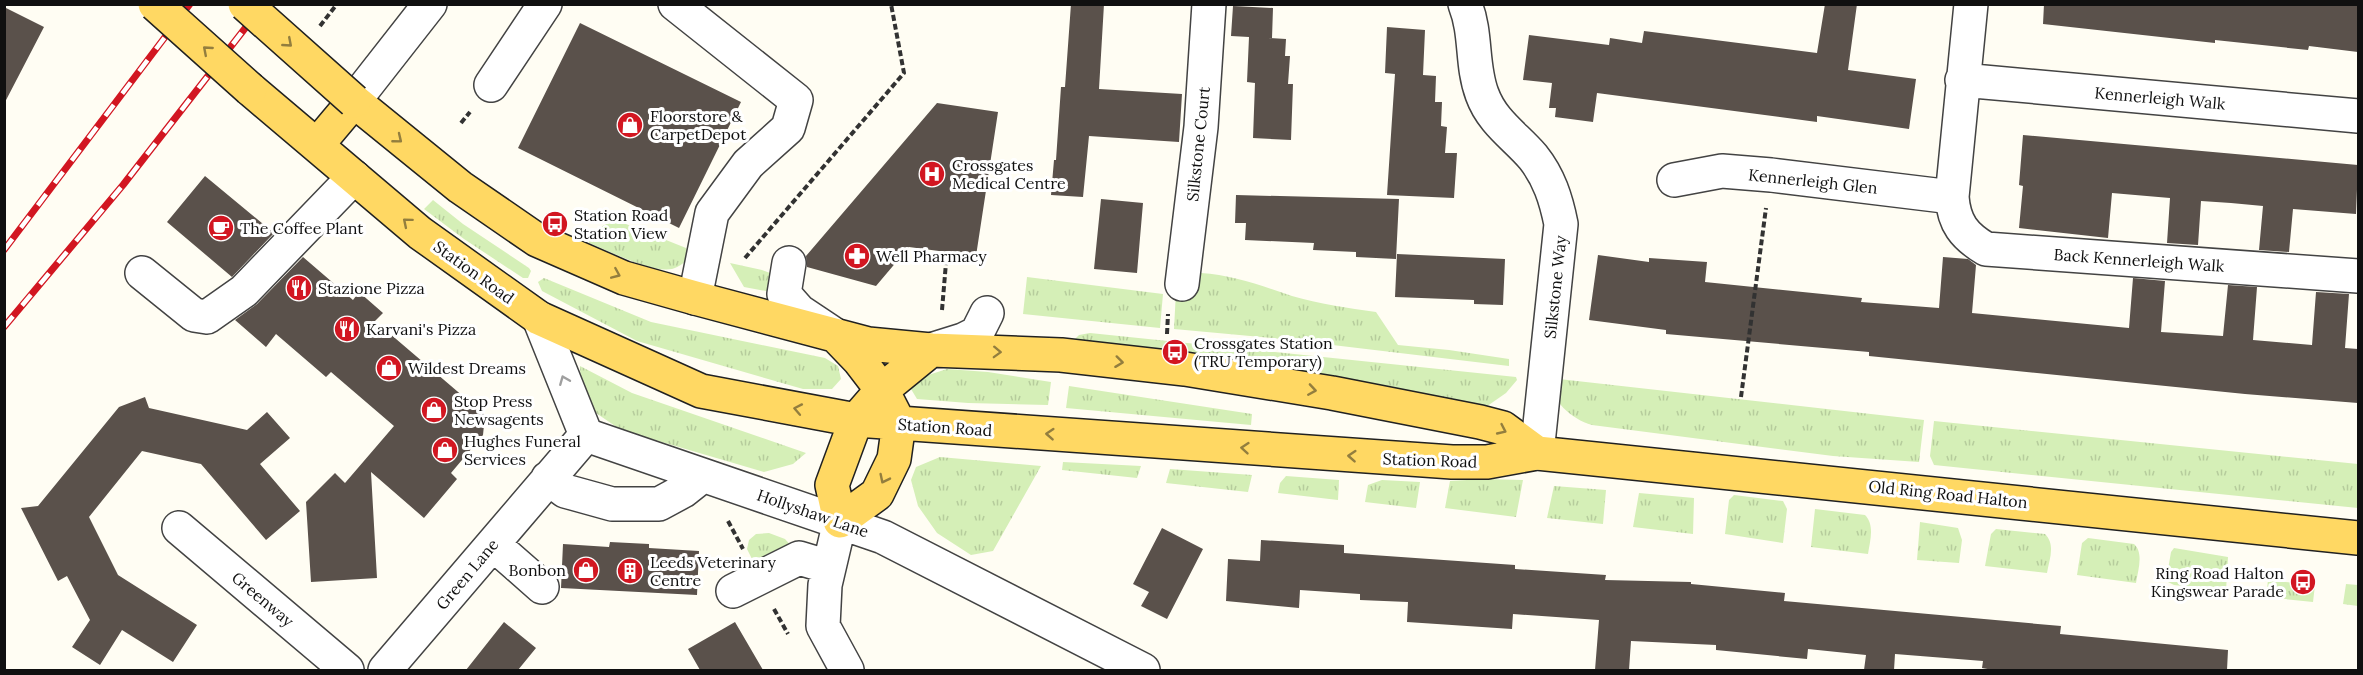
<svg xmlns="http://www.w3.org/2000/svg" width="2363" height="675" font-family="Lora,serif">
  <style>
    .grass { fill: url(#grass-tufts) }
    .building { fill: #5a514b }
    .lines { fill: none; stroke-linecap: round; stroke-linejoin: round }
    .minor-casing { stroke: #434343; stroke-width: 36 }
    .major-casing { stroke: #212121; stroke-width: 36 }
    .path { stroke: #323232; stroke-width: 4; stroke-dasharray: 6 3; stroke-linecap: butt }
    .minor { stroke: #fff; stroke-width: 33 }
    .major { stroke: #ffd863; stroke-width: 33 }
    .rail-casing { stroke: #d21621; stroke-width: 7 }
    .rail { stroke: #fff; stroke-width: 4.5; stroke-dasharray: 14; stroke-linecap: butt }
    .major-bridge-casing { stroke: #212121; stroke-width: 36; stroke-linecap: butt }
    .major-bridge { stroke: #ffd863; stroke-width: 33 }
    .oneway { stroke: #937e3e }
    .oneway2 { stroke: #9f9f9f }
    .labels { text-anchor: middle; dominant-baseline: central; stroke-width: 6; stroke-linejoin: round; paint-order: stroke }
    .street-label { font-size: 16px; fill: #101010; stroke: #fff }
    .poi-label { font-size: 16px; fill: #101010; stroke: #fff; text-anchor: start }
  </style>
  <defs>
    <pattern id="grass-tufts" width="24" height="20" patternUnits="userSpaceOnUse" patternTransform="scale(1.5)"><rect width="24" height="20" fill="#d5efb7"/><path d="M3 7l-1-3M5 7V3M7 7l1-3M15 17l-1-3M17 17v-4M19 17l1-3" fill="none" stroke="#b6cc9c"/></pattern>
  </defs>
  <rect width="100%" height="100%" fill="#fffdf3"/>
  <path class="grass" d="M433,200l30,24 66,44 2,3 -3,7h-5l-59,-39 -40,-30z
    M611,222h10l65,26 6,7c-6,6 -12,12 -20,14 -21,4 -63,-18 -83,-26v-5l5,-8z
    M730,263l32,7 16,6 -1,17 -33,-6z
    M1201,273c31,2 62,13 91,23 27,8 56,12 84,16l22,33 51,5 60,9v7l-227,-27 -108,-10 2,-38z
    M1027,277l136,17 -3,34 -137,-14z
    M544,278l107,44 174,36 13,8 3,13 -9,10h-29l-166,-48 -95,-50 -4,-9z
    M1090,333l426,44 1,3 -11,13 -23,16 -231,-37 -177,-33 4,-4z
    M580,366l52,27 174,60 -13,11 -29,8 -143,-42 -25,-17 -15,-19z
    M947,369l41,3 63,10 -3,23 -80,-2 -51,-4 -6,-10 5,-10z
    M1550,378l374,42 -5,42 -86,-6 -241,-31c-21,-6 -41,-24 -42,-47z
    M1069,386l183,28 -1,11 -185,-17z
    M1934,421l424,43v44l-424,-43 -4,-9z
    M940,457l101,9 -48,85 -22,4 -34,-22 -19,-27 -7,-26 5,-13z
    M1063,462l78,4 -4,12 -75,-8z
    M1170,469l82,6 -4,17 -82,-9z
    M1286,476l53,4 -1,20 -60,-7 2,-10z
    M1484,479l39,1 -7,37 -71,-9 5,-27z
    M1382,480l38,2 -4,26 -51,-6 3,-17z
    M1554,486l52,4 -3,34 -56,-6z
    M1639,493l55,5 -1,36 -60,-7z
    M1734,495l49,6 4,8 -4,34 -58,-9 4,-34z
    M1815,509l50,6c10,10 5,26 3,39l-57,-7z
    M1920,522l38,6 4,12 -3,23 -42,-3z
    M1996,529l49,5c11,11 4,26 2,39l-62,-7 6,-32z
    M769,533l16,6 9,10 -37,20 -10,-20 2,-9 7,-6z
    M2088,538l46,6c10,9 4,26 2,39l-59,-8 5,-32z
    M2174,548l54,9 -2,34 -52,-6 -8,-4 5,-29z
    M2268,580l47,5 -2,17 -47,-5z
    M2346,584l12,1v21l-15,-2z"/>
  <path class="building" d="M1071,4h33l-5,85 83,5 -3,48 -90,-6 -6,61 -32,-2 3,-35h2l5,-73h4z
    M1825,4h32l-9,66 68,9 -7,50 -92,-13v6l-220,-29 -4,29 -38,-5 1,-9h-7l3,-25 -29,-3 6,-45 80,10 1,-7 32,5 2,-12 173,22z
    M2044,4h314v48l-49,-6 -1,4 -93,-10v3l-172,-19z
    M1233,6l40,2 -1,30h-4l18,1 -1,17h5l-2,28h5l-2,56 -38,-2 2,-55 -8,-1 2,-45 -18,-1z
    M4,7l40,20 -40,77z
    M580,23l161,79 -62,126 -161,-80z
    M1387,27l38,3 -2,45 13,1 -1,26h7l-1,24 6,1 -2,26h12l-3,45 -67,-3 8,-121 -10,-1z
    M937,103l61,9 -22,144 -67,-9 -33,39 -69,-19 -1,-11z
    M2023,135l335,30 -2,49 -63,-5 -4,43 -30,-2 4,-44 -32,-3 -30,-2 -3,44 -31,-2 3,-45 -58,-5 -4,45 -89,-10 4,-42 -4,-1z
    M205,176l69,57 -42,44 -65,-55z
    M1236,195l163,4 -3,60 -40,-2v-5l-43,-2 1,-7 -69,-3 1,-17h-11z
    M1101,199l42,4 -6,70 -43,-4z
    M1397,254l108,5 -2,46 -29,-1v-4l-79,-3z
    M1598,255l51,7v-4l58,4 -2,20 157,16 -1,4 78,6 4,-51 25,2 8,6 -4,48 157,15 4,-50 32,3 -4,51 62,4 5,-51 29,2 -4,53 59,5 4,-53 33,2 -4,54 13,1v54l-113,-9 -376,-38v-4l-203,-18v-4l-77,-10z
    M303,257l50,43 6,-8 24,21 -8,8 110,94 -2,20 -32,38 6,6 -33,39 -53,-46 6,106 -66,4 -5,-80 29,-29 10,10 49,-57 -63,-54 -5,5 -50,-43 -10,13 -31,-27 22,-16z
    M145,397l4,11 98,22 20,-18 23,26 -30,26 40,47 -34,29 -65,-76 -59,-13 -53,66 29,58 79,50 -24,37 -51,-32 -22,35 -28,-18 18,-27 -23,-44 -9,5 -37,-73 17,-2 81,-99z
    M1162,528l41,21 -36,70 -26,-13 8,-14 -16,-8z
    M1261,540l83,5v8l171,12v4l91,6 -1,5 86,2v2l94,9 -1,8 277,25 -1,8 168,16 -1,20h-234l-11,-2 1,-7 -88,-7 -1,16h-30l2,-15 -58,-6 -1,10 -91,-9v-5l-85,-4 -2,29h-34l4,-50 -86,-6 -1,15 -105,-7 1,-20 -48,-2v-6l-60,-4 -1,18 -73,-7 2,-42 32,2z
    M610,542l39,2v4l50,3 -2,44 -136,-7 2,-44 46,3z
    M504,622l32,26 -18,22h-52z
    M735,622l28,48h-63l-12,-21z"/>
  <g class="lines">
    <g class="minor-casing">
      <path id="minor" d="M675,4l121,96 -8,28 -40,36 -36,49 -17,85
        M1465,4c12,30 6,61 17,90 10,28 33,42 51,63 16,20 23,42 28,67l-24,229
        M1971,4l-19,193c2,26 12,39 34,52l372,27
        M1962,80l396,36
        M491,85l54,-81
        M354,101l76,-97
        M1674,180l48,-9 49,4 181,22
        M789,263l-5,31 15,17 33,22
        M142,273l52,42 13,2 37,-26 110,-114
        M1182,284l19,-157 8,-123
        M539,318l47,117 297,102 260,133
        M931,350l32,-10 14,-7 10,-20
        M548,478l17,13 47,13h47l24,-13 19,-15
        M840,521l-15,64 -2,41 24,44
        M179,528l168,142
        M493,544l49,43
        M733,591l66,-33 30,9
        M385,670l201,-235"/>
    </g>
    <g class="major-casing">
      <path id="major" d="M250,89l170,144 119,85 162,73 155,29 596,42h35l50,-9 821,85
        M317,145l37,-44 106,86 77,53 87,38 71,20 173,46 63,6 130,5 124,14 147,24 148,29 23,6 34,25
        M835,335l24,25 23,30 17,33 -5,36 -17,35 -37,27 -8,-36 24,-65 26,-30 49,-40"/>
    </g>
    <path class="path" d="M320,26l17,-22
      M461,123l9,-11
      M745,258l159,-185 -13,-69
      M942,310l5,-59
      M1167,334l1,-20
      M1741,397l25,-189
      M728,521l15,28
      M774,609l14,25"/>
    <use href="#minor" class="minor"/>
    <use href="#major" class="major"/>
    <g class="rail-casing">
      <path id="rail" d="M4,250l186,-246
        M4,327l119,-142 141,-181"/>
    </g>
    <use href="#rail" class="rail"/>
    <g class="major-bridge-casing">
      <path id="major-bridge" d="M155,4l95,85
        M245,4l109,97"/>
    </g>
    <use href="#major-bridge" class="major-bridge"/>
  </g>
  <defs><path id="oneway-chevron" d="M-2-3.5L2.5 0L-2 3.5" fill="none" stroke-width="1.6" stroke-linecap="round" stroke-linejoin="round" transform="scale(1.5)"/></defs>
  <g class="oneway">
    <use href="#oneway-chevron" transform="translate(288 43) rotate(41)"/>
    <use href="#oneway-chevron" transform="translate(207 50) rotate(-139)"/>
    <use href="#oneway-chevron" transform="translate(398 139) rotate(39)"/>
    <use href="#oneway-chevron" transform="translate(407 222) rotate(-140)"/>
    <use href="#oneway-chevron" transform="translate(616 274) rotate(23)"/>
    <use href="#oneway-chevron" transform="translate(997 352) rotate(2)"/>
    <use href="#oneway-chevron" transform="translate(1119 362) rotate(7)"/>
    <use href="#oneway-chevron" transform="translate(1312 390) rotate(9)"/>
    <use href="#oneway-chevron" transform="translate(798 409) rotate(-169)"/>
    <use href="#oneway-chevron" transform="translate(1502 430) rotate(25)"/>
    <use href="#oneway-chevron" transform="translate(1050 434) rotate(-176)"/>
    <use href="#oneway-chevron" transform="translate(1245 448) rotate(-175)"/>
    <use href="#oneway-chevron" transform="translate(1352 456) rotate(-176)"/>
    <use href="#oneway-chevron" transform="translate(884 479) rotate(116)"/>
  </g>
  <use class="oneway2" href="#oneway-chevron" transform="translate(564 380) rotate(-112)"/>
  <defs>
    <g id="shop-disc" transform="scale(1.35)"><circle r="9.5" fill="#d21621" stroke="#fff"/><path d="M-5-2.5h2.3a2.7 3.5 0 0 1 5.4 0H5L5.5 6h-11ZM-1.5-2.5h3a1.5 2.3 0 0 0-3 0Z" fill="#fff"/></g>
    <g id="hospital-disc" transform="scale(1.35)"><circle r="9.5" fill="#d21621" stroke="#fff"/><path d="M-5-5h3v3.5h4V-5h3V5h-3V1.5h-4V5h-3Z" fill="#fff"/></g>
    <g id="bus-disc" transform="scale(1.35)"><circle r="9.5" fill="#d21621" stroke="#fff"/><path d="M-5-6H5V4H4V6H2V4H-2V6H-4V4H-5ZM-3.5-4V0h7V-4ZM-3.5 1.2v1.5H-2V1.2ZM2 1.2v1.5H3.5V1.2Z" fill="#fff"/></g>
    <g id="cafe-disc" transform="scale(1.35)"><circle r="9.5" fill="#d21621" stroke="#fff"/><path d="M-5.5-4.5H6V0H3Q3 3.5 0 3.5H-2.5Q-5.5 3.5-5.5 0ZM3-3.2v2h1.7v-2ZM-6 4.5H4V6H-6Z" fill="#fff"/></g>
    <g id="pharmacy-disc" transform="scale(1.35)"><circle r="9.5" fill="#d21621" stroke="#fff"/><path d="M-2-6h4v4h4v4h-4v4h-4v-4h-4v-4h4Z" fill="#fff"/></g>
    <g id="restaurant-disc" transform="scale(1.35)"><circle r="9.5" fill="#d21621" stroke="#fff"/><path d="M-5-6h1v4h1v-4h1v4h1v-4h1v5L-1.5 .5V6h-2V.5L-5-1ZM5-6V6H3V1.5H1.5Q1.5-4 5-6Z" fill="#fff"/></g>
    <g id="building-disc" transform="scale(1.35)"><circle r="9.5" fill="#d21621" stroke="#fff"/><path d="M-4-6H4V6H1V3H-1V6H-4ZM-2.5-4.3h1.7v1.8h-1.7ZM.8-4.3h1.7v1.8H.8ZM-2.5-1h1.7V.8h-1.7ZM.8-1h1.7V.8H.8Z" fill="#fff"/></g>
  </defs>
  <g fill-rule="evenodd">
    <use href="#shop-disc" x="630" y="125"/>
    <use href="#hospital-disc" x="932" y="174"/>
    <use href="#bus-disc" x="555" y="224"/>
    <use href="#cafe-disc" x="221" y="228"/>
    <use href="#pharmacy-disc" x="857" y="256"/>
    <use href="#restaurant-disc" x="299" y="288"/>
    <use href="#restaurant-disc" x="347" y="329"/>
    <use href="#bus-disc" x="1175" y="352"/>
    <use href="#shop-disc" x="389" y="368"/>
    <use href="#shop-disc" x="434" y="410"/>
    <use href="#shop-disc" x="445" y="450"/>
    <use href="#shop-disc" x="586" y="570"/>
    <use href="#building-disc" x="630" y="571"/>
    <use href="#bus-disc" x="2303" y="582"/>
  </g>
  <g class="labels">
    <g class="street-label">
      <text transform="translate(2160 98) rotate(5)">Kennerleigh Walk</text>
      <text transform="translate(1198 144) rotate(-84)">Silkstone Court</text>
      <text transform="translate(1813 181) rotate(6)">Kennerleigh Glen</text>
      <text transform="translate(2139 260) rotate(4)">Back Kennerleigh Walk</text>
      <text transform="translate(474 272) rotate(36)">Station Road</text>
      <text transform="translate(1555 287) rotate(-84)">Silkstone Way</text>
      <text transform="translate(945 427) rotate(4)">Station Road</text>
      <text transform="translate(1430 460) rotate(2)">Station Road</text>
      <text transform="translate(1948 494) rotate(6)">Old Ring Road Halton</text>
      <text transform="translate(813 513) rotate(19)">Hollyshaw Lane</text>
      <text transform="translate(467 574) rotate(-50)">Green Lane</text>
      <text transform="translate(263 599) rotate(40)">Greenway</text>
    </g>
    <g class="poi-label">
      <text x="650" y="116">Floorstore &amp;<tspan x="650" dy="18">CarpetDepot</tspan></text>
      <text x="952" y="165">Crossgates<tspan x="952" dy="18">Medical Centre</tspan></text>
      <text x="574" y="215">Station Road<tspan x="574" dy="18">Station View</tspan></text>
      <text x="240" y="228">The Coffee Plant</text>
      <text x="876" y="256">Well Pharmacy</text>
      <text x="318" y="288">Stazione Pizza</text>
      <text x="366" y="329">Karvani's Pizza</text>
      <text x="1194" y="343">Crossgates Station<tspan x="1194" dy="18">(TRU Temporary)</tspan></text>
      <text x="408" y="368">Wildest Dreams</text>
      <text x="454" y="401">Stop Press<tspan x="454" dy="18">Newsagents</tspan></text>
      <text x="464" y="441">Hughes Funeral<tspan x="464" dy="18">Services</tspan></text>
      <text x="650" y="562">Leeds Veterinary<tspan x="650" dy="18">Centre</tspan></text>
      <text x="566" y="570" text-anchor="end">Bonbon</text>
      <text x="2284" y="573" text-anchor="end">Ring Road Halton<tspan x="2284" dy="18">Kingswear Parade</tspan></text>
    </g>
  </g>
  <rect width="2363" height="675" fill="none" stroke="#101010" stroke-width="12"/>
</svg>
